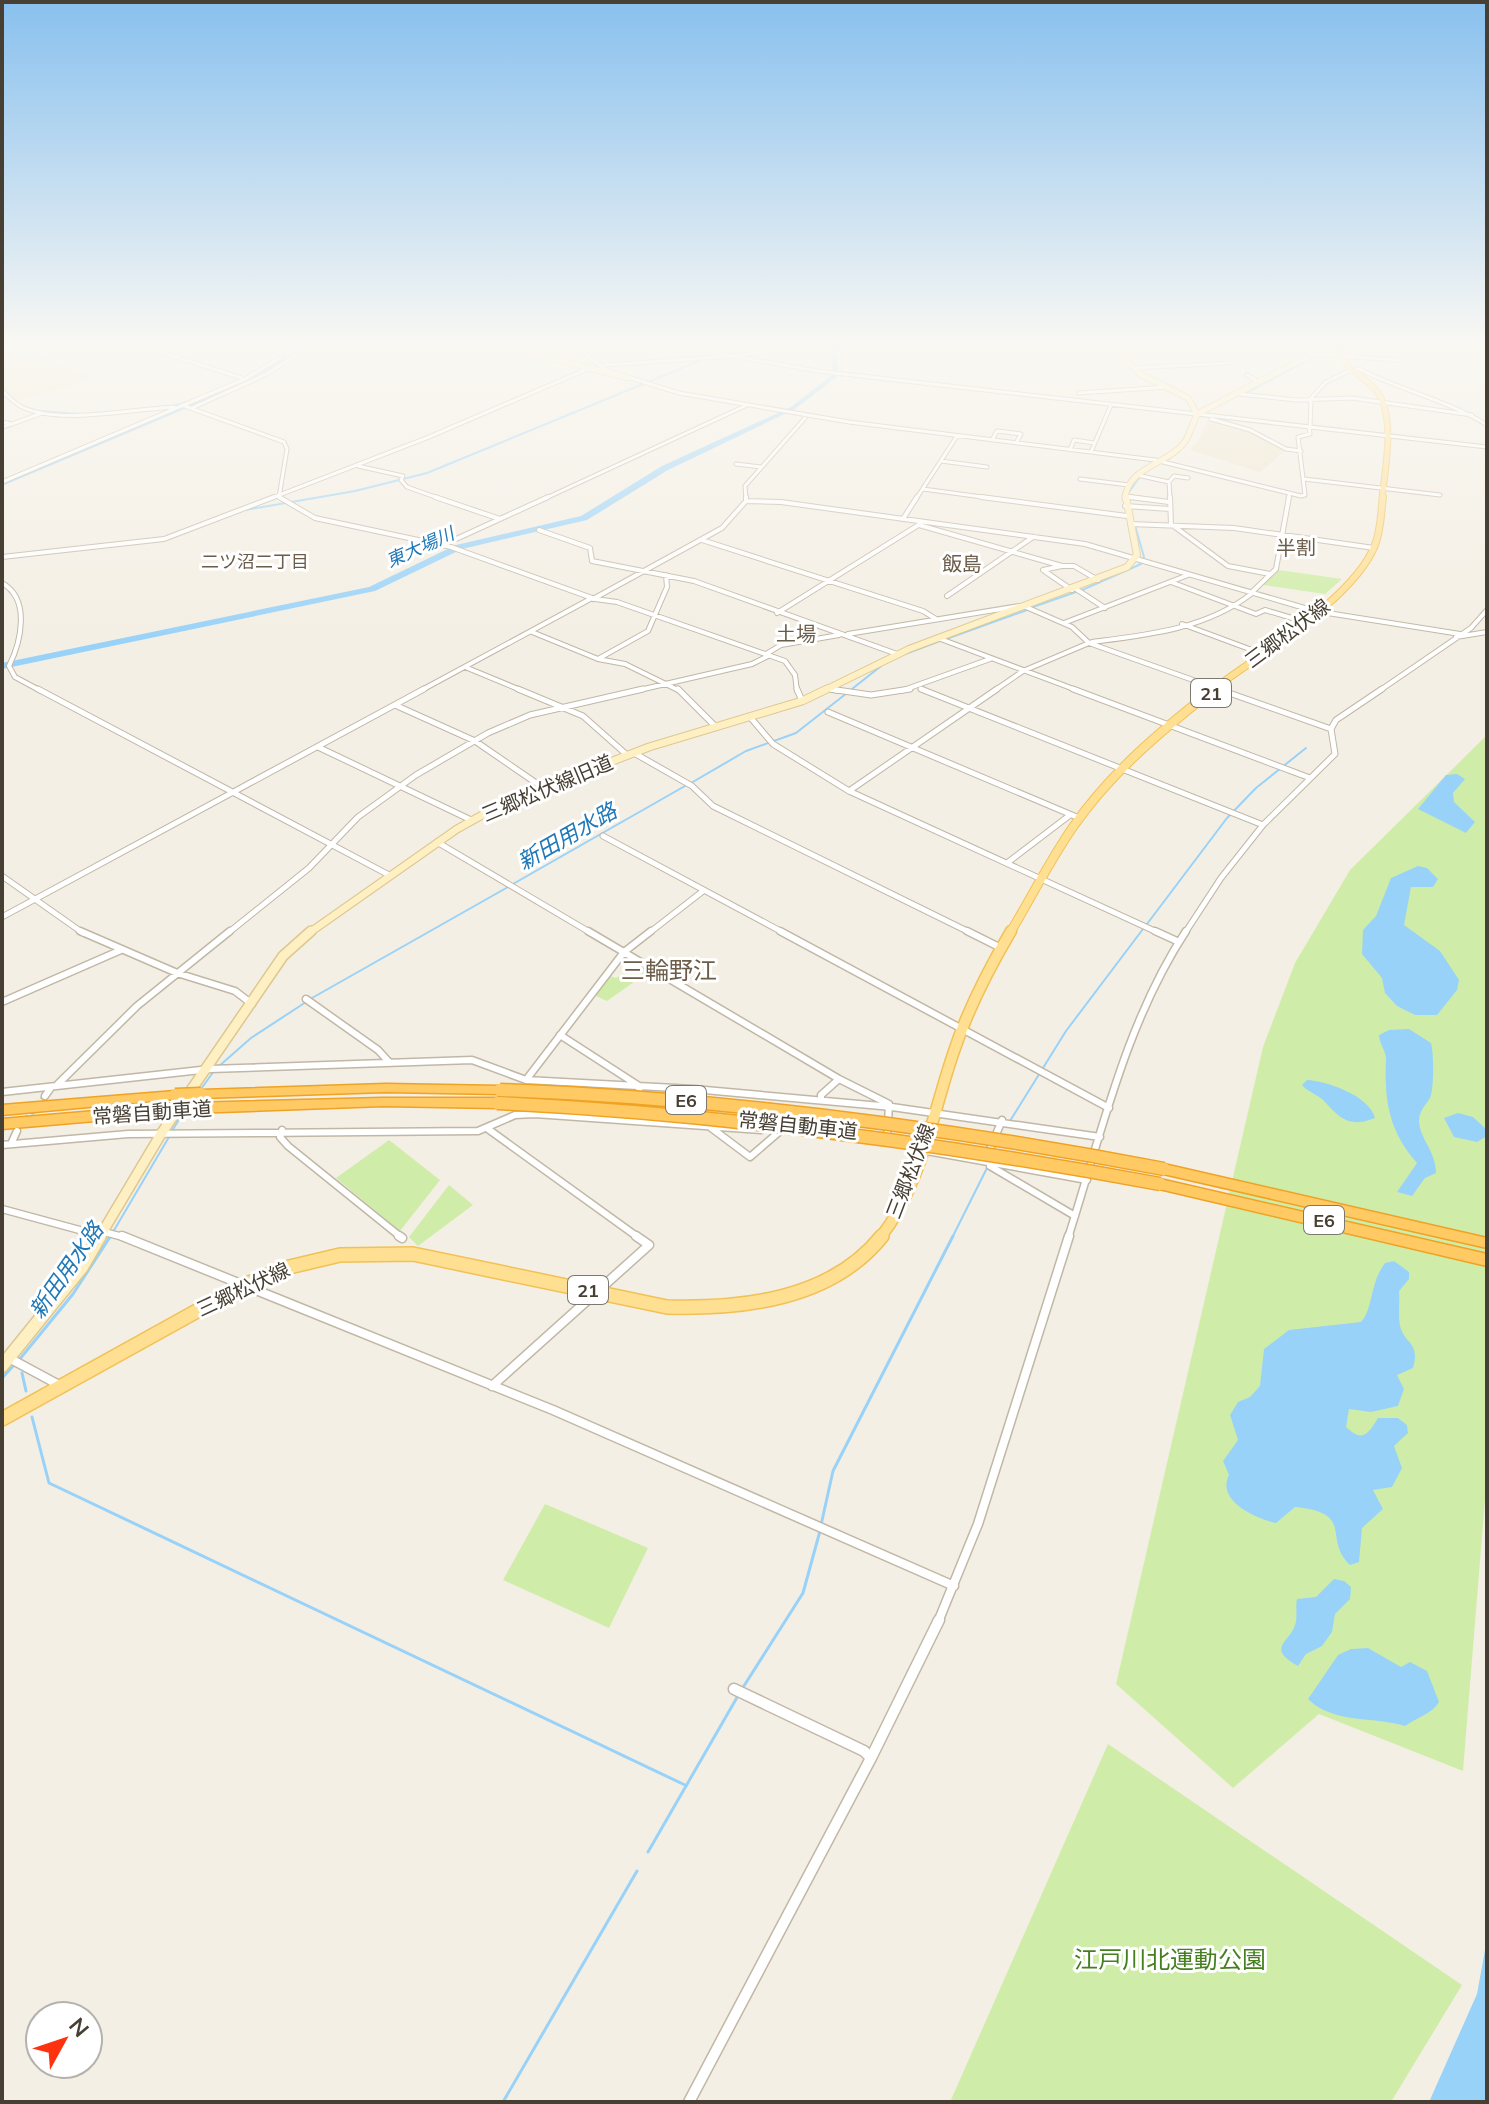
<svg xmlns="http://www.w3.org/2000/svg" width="1489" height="2104" font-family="Mulish,'Noto Sans JP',sans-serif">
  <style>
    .education { fill: #efe5cc }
    .green { fill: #cfeda8 }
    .water { fill: #99d2f8 }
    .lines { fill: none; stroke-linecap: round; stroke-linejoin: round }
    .stream-far1 { stroke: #99d2f8; stroke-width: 2 }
    .stream { stroke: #99d2f8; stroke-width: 3 }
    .river { fill: #99d2f8; fill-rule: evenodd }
    .street-tunnel { stroke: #d1ccc1; stroke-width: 6; stroke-dasharray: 6 3; stroke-linecap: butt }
    .street-far5-casing { stroke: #c1b7a6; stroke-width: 5 }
    .street-far4-casing { stroke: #c1b7a6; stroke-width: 6 }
    .street-far3-casing { stroke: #c1b7a6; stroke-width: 7 }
    .street-far2-casing { stroke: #c1b7a6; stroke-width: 9 }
    .street-far1-casing { stroke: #c1b7a6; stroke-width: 11 }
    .street-casing { stroke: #c1b7a6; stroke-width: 13 }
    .secondary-far4-casing { stroke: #dcc890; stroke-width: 7 }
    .secondary-far3-casing { stroke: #dcc890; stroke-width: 8 }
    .secondary-far2-casing { stroke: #dcc890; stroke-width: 9 }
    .secondary-far1-casing { stroke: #dcc890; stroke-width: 12 }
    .secondary-casing { stroke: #dcc890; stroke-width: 15 }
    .primary-far4-casing { stroke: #f1c155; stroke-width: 7 }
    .primary-far3-casing { stroke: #f1c155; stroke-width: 8 }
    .primary-far2-casing { stroke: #f1c155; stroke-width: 10 }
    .primary-far1-casing { stroke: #f1c155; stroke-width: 13 }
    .primary-casing { stroke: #f1c155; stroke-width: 16 }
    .highway-casing { stroke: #efa224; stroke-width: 3 }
    .street-far5 { stroke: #fff; stroke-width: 3 }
    .street-far4 { stroke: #fff; stroke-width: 4 }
    .street-far3 { stroke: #fff; stroke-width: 5 }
    .street-far2 { stroke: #fff; stroke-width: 6 }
    .street-far1 { stroke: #fff; stroke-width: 8 }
    .street { stroke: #fff; stroke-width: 10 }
    .secondary-far4 { stroke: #fff0c3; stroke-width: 5 }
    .secondary-far3 { stroke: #fff0c3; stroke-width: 6 }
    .secondary-far2 { stroke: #fff0c3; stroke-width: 7 }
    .secondary-far1 { stroke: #fff0c3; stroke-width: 9 }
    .secondary { stroke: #fff0c3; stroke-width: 12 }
    .primary-far4 { stroke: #ffdf92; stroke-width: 5 }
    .primary-far3 { stroke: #ffdf92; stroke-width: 6 }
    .primary-far2 { stroke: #ffdf92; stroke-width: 8 }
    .primary-far1 { stroke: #ffdf92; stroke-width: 10 }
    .primary { stroke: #ffdf92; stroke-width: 13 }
    .highway { fill: #ffca64; fill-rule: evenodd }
    .highway-bridge-casing { stroke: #efa224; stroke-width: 15; stroke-linecap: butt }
    .highway-bridge { stroke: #ffca64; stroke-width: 12 }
    .labels { text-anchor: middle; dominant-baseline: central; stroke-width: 6; stroke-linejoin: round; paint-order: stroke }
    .far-water-label { font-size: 18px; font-style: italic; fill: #2078b6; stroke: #fff }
    .far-neighbourhood-label { font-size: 18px; fill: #6b5d49; stroke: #fff }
    .shield { fill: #fff; stroke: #7e7970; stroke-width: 2 }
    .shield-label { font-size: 18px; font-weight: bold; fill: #473f33 }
    .far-quarter-label { font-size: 20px; fill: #6b5d49; stroke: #fff }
    .street-label { font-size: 20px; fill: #473f33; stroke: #fff }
    .water-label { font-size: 22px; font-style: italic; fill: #2078b6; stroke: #fff }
    .quarter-label { font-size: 24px; fill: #6b5d49; stroke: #fff }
    .near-park-label { font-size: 24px; fill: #457f20; stroke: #fff }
  </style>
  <rect width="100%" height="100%" fill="#f4efe4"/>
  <path class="education" d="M16,345l73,31 -1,4 -71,21 -15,-12v-40z
    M1207,420l45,13 33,18 -25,21 -70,-22 11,-13z"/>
  <path class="green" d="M1279,570l63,9 -17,15 -62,-9z
    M1487,735v740l-24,296 -144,-57 -86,74 -117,-104 147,-637 32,-84 55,-93z
    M636,965l12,7 -41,29 -13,-6 16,-19 6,2z
    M389,1140l51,40 -40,51 -64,-53z
    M449,1185l24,20 -55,41 -9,-9z
    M545,1504l103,44 -39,80 -106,-48z
    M1108,1744l354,241 -71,117h-441z"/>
  <path class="water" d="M302,345h5l-38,27 -39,18 -228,96v-3l245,-103z
    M1457,774l8,5 -12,14 1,9 21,20 -9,11 -48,-24 28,-34z
    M1418,866l9,2 11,11 -5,8h-22l-7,38 36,26 19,29 -2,10 -20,25h-22l-18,-9 -12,-13 -3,-15 -20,-24 1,-24 13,-14 15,-38z
    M1409,1029l22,14c3,10 3,48 -1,55 -5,8 -10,12 -11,22 0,18 17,31 17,53l-11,5 -13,18 -15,-4 20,-29c-28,-32 -33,-62 -31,-104 0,-8 -7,-16 -7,-24l10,-5z
    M1307,1080c20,1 63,16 68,38 -25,10 -35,1 -51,-17 -7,-7 -16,-9 -22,-16z
    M1458,1113l15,4 14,13v6l-10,6 -23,-5 -10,-19z
    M1394,1261l15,11v7l-10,12c1,11 -1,24 1,34 3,18 21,17 13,43l-16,7 7,14 -6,17 -27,6 -22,-3 -3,18c17,16 22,7 32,-9h20l9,7 1,8 -14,13 8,22 -10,19 -19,3 10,19 -21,19 -3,34 -9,3c-28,-27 6,-52 -55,-58l-19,16c-21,-5 -60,-22 -47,-48l-6,-14 15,-21 -8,-25 8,-13 12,-5 10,-11 4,-37 25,-19 72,-8c12,-12 9,-40 24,-59z
    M1334,1579l10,2 7,6 -1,12 -15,15 -3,18 -10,14 -16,8 -8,12c-33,-18 -8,-24 -3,-41 3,-8 0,-17 2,-26l19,-2z
    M1368,1648l33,19 9,-5 17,9 12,31c-7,12 -23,16 -34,24 -33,-10 -72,-2 -97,-27l30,-44 13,-6z
    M1487,1939v163h-58l48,-108z"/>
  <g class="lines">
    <path class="stream-far1" d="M1325,351l6,-3
      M2,393l14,12
      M1246,393l68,-36
      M173,406l14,-4
      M41,411l38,3
      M1129,492l10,-14
      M245,510l110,-19 72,-18 277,-114
      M1082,590l59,-26 3,-7 -9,-32
      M1033,607l43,-15
      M946,639l81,-29
      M905,654l35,-13
      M852,689l29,-23
      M691,783l55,-32 50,-18 51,-40
      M513,884l172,-98
      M1147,924l80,-106 29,-30 50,-40
      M312,998l196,-111
      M218,1067l33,-29 55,-36
      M201,1089l13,-18
      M1010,1121l56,-90 77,-102
      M172,1131l11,-18
      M113,1232l56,-95
      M952,1238l36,-72"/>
    <path class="stream" d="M19,1360l54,-66 37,-57
      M22,1373l4,18
      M3,1377l11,-12
      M32,1417l17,66 636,302
      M821,1525l12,-54 120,-235
      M742,1689l61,-96 17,-62
      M648,1852l91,-158
      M503,2102l134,-231"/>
    <path class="river" d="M836,345h8l-7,5 2,25 -44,34 -127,61 -81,50 -125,29 -87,42 -373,78v-6l367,-76 87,-42 125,-29 81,-50 129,-59 42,-33 -2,-25z"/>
    <path class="street-tunnel" d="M25,1121l20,-25"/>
    <g class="street-far5-casing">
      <path id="street-far5" d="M139,345l106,34
        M573,345l35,26 71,22 170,29 306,38 146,36 4,-1 -7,-58 12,-3 -1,-7
        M611,345l19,3 8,-3
        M1317,345l7,3 -2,5
        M582,354l15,-9
        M725,355l14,-10
        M734,356l83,15 670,76
        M1339,356l60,4
        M605,365l129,-9 77,-11
        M1132,368l98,-5
        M1357,368c42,22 90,32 130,57
        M1247,375l13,8
        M2,391c6,5 12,12 20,16 38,18 110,2 152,0
        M1079,393l89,-6
        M1240,394l56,6 56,-2 120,17
        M182,405l102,37 3,7 -8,48 3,2
        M192,408l75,-34 45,-29
        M1211,419l39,11 36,19 15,2
        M2,422l10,2 -10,3
        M12,424l30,-11
        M1310,427l1,-29 15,-16 25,-12
        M992,440l5,-9 24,3 -5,9
        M1070,450l4,-10 20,3
        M1091,452l20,-47
        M941,461l46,6
        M736,464l25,3
        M358,466l45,10 -2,4 6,7 34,12
        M1137,475l32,7
        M1080,479l49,6
        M1304,479l136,16
        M2,482l243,-103 36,-22
        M923,489l74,10
        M1124,496l21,3
        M269,499l160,-62 163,-70
        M544,499l201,-93
        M746,499l-1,-13 60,-68
        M916,499l41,-63
        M1170,499l-1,-17 5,-6 14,2
        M1288,499l1,-4"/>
    </g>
    <g class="street-far4-casing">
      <path id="street-far4" d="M279,497l36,21 136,29 141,51
        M435,497l65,22
        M981,497l146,19
        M1130,497l39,5
        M1170,497l1,28
        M746,501l35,1 304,42 230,67 145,23
        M1125,506l45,3
        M903,519l14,-22
        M1130,524l104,4 140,20
        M919,525l143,41 -19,4 29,20
        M1175,527l53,39 42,8
        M539,530l51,18 2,13 102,20 203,73
        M702,540l221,71 13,8
        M443,545l105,-48
        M2,557l162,-18 110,-42
        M1062,566h12l24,14
        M1171,582l85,32 9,-4 37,11
        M2,583c29,16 19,59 7,83l6,11 26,14
        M1076,589l29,19
        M1250,594l26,-25 13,-72
        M947,596l86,-59
        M593,599l129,-71 24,-27v-4
        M595,599l22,3 168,59 10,14 2,16
        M777,613l143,-89
        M1064,623l124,-48
        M1182,624l78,29
        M532,632l66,27 27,5 55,27
        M848,634l171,-28
        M1456,637l31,-5
        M938,638l141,53
        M1092,642c55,-7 114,-13 159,-48
        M1089,643l135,48
        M766,654l15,-9 58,-10
        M598,659l50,-28 19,-44 -1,-12
        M465,667l58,24
        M830,689l8,2
        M921,689l5,2
        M420,691l172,-93
        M635,691l117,-27 16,-8
        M901,691l89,-32
        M994,691l29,-20 66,-28 -17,-16 -46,-20
        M1379,691l92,-63 16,-18"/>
    </g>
    <g class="street-far3-casing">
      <path id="street-far3" d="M38,689l351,186
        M518,689l65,27 44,39
        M678,689l38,38
        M797,689l5,12
        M830,689l41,6 39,-6
        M921,689l342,136
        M1073,689l237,89
        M1218,689l113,40
        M395,705l80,36 67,46
        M828,712l251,106
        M750,717l23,27 76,47 310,142
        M318,747l153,73
        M634,753l58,33 21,20 258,127
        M849,791l148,-102
        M603,836l181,97
        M437,842l154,91
        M1007,863l63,-48
        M2,876l81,57
        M2,917l422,-228
        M228,933l81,-65 49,-51 58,-42 72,-42 42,-18 113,-26
        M649,933l54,-42
        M1185,933l36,-55 42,-53 72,-71 -4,-25 5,-9 46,-31"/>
    </g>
    <g class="street-far2-casing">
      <path id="street-far2" d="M80,931l97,42 58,18 17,13
        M588,931l251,148 50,25 -2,37
        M780,931l329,177
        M967,931l34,17
        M1155,931l24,11
        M306,999l72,51 11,12
        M2,1002l119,-52
        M560,1035l79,51 1,14
        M526,1080l98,-128 27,-21
        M58,1084l79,-78 93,-75
        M2,1092l208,-23 262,-9 54,20 168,9 198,18 208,30
        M45,1096l5,-7
        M821,1100v-5l18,-16
        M710,1127l40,30 29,-25
        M488,1129l151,109
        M282,1130l-2,7 8,9 114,92
        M11,1144l6,-13
        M2,1145l126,-11 350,-3 37,-16 20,-1 226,16
        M927,1151l160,29
        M988,1154l14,-34
        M990,1166l85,50
        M2,1209l96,26
        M104,1232l23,6
        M1068,1238c33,-103 58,-216 118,-307"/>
    </g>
    <g class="street-far1-casing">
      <path id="street-far1" d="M122,1236l431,174 401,176
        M399,1236l3,2
        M9,1358l50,27
        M492,1386l157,-141 -13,-9
        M938,1622l40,-98 91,-288"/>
    </g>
    <g class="street-casing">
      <path id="street" d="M734,1689l130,62 7,7
        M689,2102l182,-344 68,-138"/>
    </g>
    <g class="secondary-far4-casing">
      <path id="secondary-far4" d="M500,345l128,33
        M1110,345l30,29 48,24 9,16
        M1197,414l114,-59 27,-1
        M1125,499c2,-32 43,-35 59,-56 6,-8 9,-20 13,-29"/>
    </g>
    <g class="secondary-far3-casing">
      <path id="secondary-far3" d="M823,691l86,-42 218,-82 10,-12 -11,-58"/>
    </g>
    <g class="secondary-far2-casing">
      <path id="secondary-far2" d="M309,933l148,-104 47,-26 145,-56 153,-46 25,-12"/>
    </g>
    <g class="secondary-far1-casing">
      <path id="secondary-far1" d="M99,1238l62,-104 122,-178 28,-25"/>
    </g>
    <g class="secondary-casing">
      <path id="secondary" d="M2,1366l80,-99 18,-31"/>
    </g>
    <g class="primary-far4-casing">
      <path id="primary-far4" d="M1339,345c2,27 31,31 42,53 13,26 4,72 1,101"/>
    </g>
    <g class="primary-far3-casing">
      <path id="primary-far3" d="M1211,691c47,-36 143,-92 164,-146 6,-15 6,-33 8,-48"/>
    </g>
    <g class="primary-far2-casing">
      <path id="primary-far2" d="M1010,933c21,-35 40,-73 63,-106 38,-55 89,-97 141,-138"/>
    </g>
    <g class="primary-far1-casing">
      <path id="primary-far1" d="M880,1238c41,-52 52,-122 73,-184 14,-43 35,-84 58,-123"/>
    </g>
    <g class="primary-casing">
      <path id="primary" d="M2,1419l240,-133 43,-18 55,-13 73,-1 254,53c75,2 164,-7 215,-71"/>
    </g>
    <g class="highway-casing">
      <path id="highway" d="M386,1084l114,2 6,4 -6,4 -114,-2 -185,6 -6,-4 6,-4z
        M175,1091l6,4 -6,4 -173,16v-10z
        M383,1098h114l4,2 2,3 -2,3 -4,2 -114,-2 -192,7 -4,-2 -2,-3 2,-3 4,-2z
        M165,1105l4,2 2,3 -2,3 -4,2 -163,14v-10z
        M1164,1164l323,74v10l-328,-75 -2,-4 2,-4z
        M1160,1179l327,75v12l-332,-78 -2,-4 2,-4z"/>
    </g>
    <use href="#street-far5" class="street-far5"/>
    <use href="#street-far4" class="street-far4"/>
    <use href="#street-far3" class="street-far3"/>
    <use href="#street-far2" class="street-far2"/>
    <use href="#street-far1" class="street-far1"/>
    <use href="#street" class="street"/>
    <use href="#secondary-far4" class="secondary-far4"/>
    <use href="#secondary-far3" class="secondary-far3"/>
    <use href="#secondary-far2" class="secondary-far2"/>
    <use href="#secondary-far1" class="secondary-far1"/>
    <use href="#secondary" class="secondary"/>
    <use href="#primary-far4" class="primary-far4"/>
    <use href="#primary-far3" class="primary-far3"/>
    <use href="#primary-far2" class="primary-far2"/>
    <use href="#primary-far1" class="primary-far1"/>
    <use href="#primary" class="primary"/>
    <use href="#highway" class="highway"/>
    <g class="highway-bridge-casing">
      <path id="highway-bridge" d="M500,1090c224,8 444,37 664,79
        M175,1095l26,-1
        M497,1103c223,11 443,40 663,81
        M165,1110l26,-2"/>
    </g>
    <use href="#highway-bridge" class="highway-bridge"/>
  </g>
  <linearGradient id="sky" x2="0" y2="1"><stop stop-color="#88c0ee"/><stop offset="0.54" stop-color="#faf8f3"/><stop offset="1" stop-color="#faf8f3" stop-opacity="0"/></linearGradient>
  <rect width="1489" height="640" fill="url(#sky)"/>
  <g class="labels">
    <g class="far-water-label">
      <text transform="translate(420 547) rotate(-24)">東大場川</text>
    </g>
    <g class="far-neighbourhood-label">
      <text x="255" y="561">二ツ沼二丁目</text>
    </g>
    <g class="shield">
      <rect x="1191" y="679" width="40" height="28" rx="6"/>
      <rect x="666" y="1086" width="40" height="28" rx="6"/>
      <rect x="1304" y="1206" width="40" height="28" rx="6"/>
      <rect x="568" y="1276" width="40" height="28" rx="6"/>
    </g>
    <g class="shield-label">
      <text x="1211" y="693">21</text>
      <text x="686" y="1100">E6</text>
      <text x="1324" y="1220">E6</text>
      <text x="588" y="1290">21</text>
    </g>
    <g class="far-quarter-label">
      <text x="1296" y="547">半割</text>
      <text x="962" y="563">飯島</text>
      <text x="796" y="633">土場</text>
    </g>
    <g class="street-label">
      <text transform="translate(1287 633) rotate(-37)">三郷松伏線</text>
      <text transform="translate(547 788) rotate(-23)">三郷松伏線旧道</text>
      <text transform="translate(152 1112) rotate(-4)">常磐自動車道</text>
      <text transform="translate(798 1125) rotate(6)">常磐自動車道</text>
      <text transform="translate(910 1171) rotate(-69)">三郷松伏線</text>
      <text transform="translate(243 1289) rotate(-25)">三郷松伏線</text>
    </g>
    <g class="water-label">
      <text transform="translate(567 836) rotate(-30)">新田用水路</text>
      <text transform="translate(66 1270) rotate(-55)">新田用水路</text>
    </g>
    <g class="quarter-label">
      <text x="669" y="970">三輪野江</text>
    </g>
    <g class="near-park-label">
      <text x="1170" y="1959">江戸川北運動公園</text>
    </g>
  </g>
  <rect width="1489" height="2104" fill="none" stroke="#473f33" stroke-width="8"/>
  <g transform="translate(64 2040) rotate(50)"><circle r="38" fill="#ffffff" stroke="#b5b2ad" stroke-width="2"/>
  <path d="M0-6L14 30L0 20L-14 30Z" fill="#ff3210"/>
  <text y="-12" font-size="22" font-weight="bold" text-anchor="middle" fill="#473f33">N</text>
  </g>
</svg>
